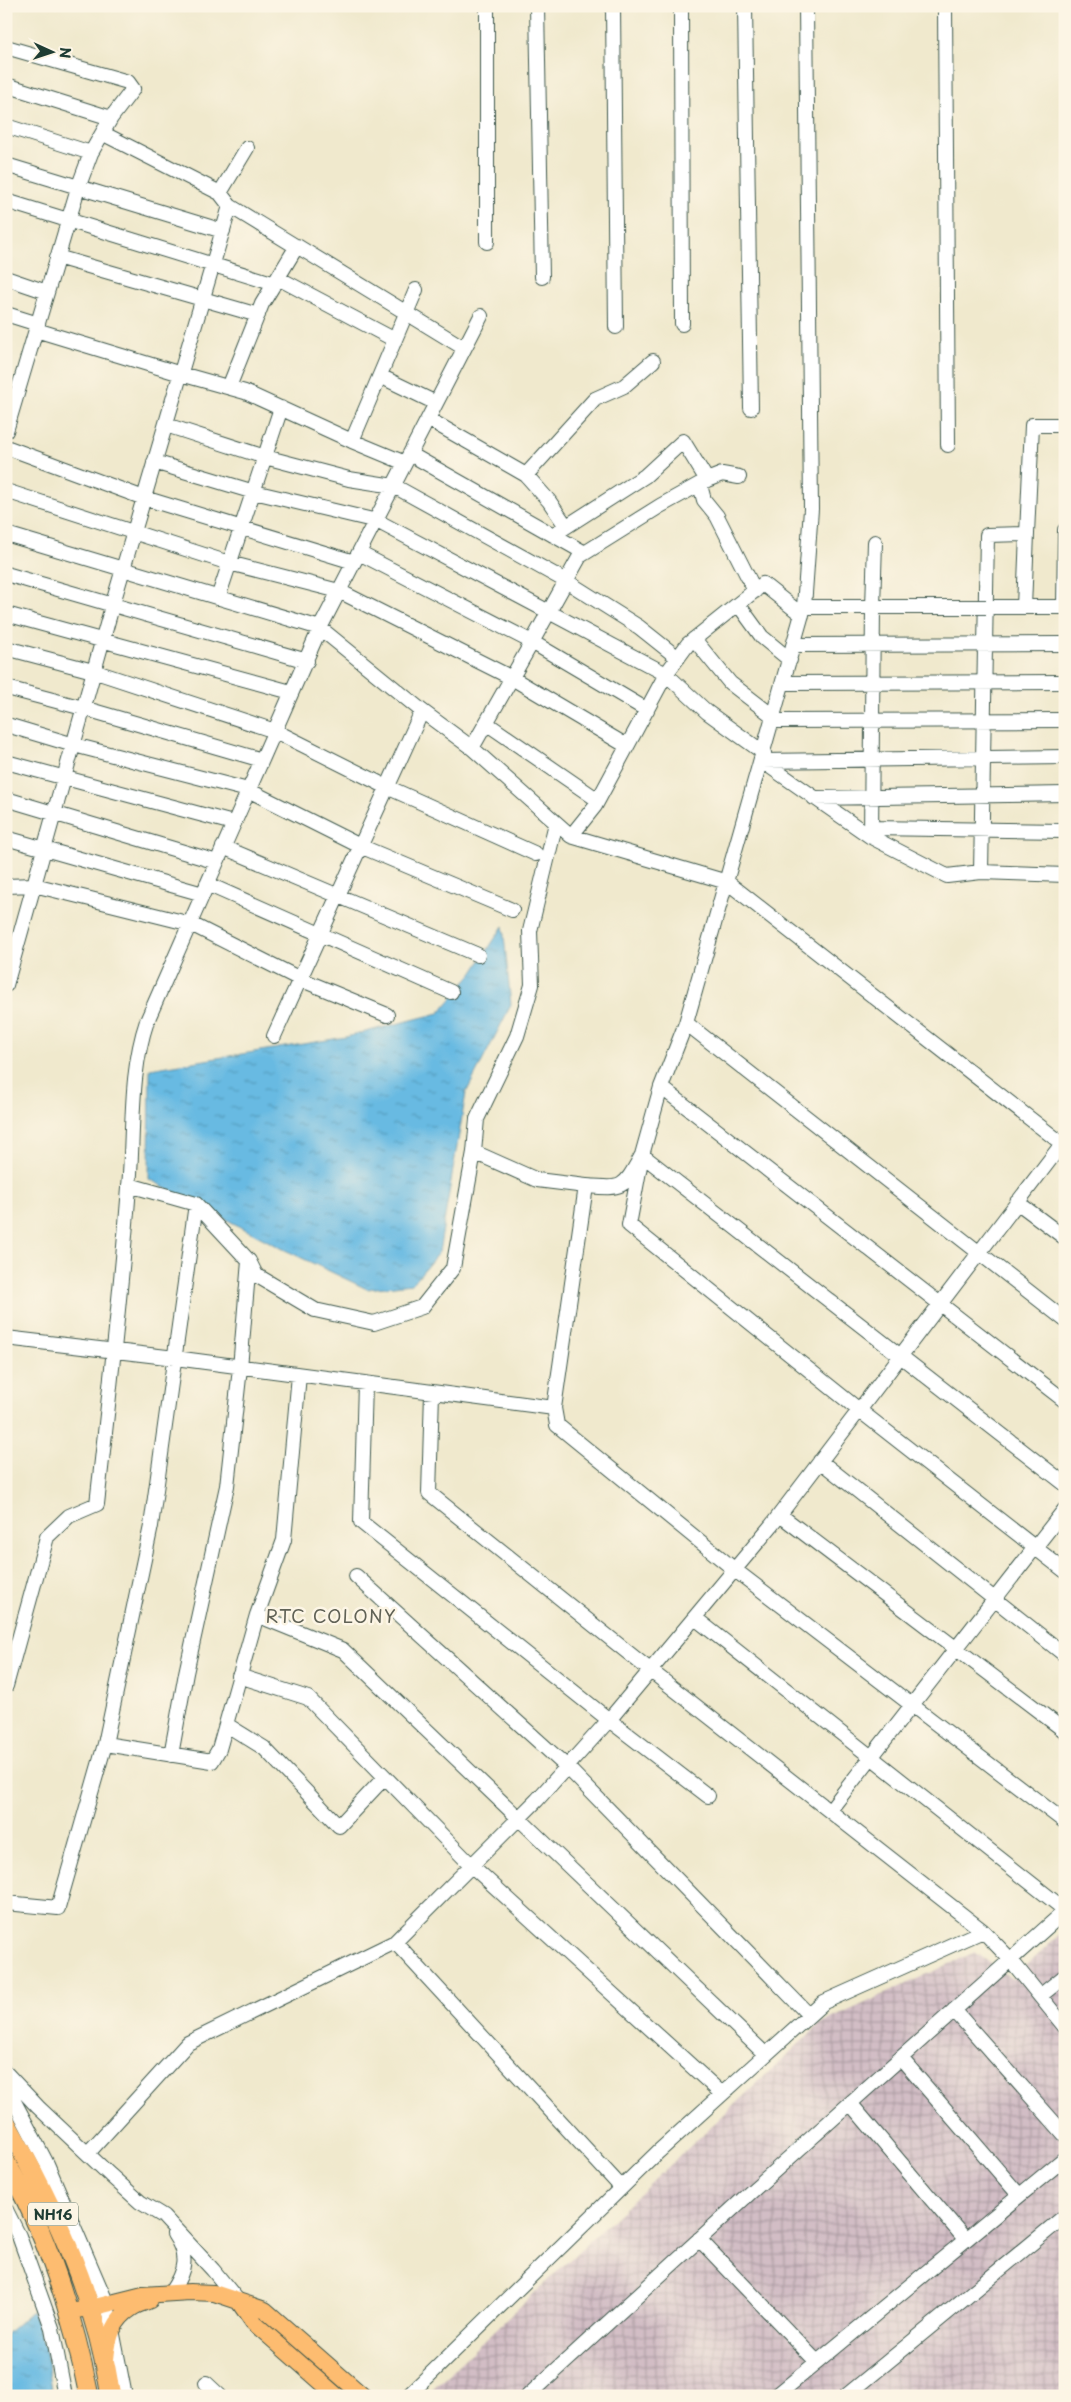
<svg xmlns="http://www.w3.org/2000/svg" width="1071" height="2402" font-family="'Playpen Sans',sans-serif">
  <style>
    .industrial { fill: url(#industrial-grid) }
    .water { fill: url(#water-ripples); stroke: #437c8b }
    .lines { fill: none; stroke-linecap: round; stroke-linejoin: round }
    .minor-casing { stroke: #3e574b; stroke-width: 16 }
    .major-casing { stroke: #3e574b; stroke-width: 18 }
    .highway-casing { stroke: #3e574b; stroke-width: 21 }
    .minor { stroke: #fff; stroke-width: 14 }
    .major { stroke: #fdbc70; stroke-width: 16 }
    .highway { stroke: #fdbc70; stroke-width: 19 }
    .minor-bridge-casing { stroke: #3e574b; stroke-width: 16; stroke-linecap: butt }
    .minor-bridge { stroke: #fff; stroke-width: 14 }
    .labels { text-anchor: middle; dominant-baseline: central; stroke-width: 5; stroke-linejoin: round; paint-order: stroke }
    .shield { fill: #fcf5e5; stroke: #617469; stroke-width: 1 }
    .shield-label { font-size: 14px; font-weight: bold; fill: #1f3d34 }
    .quarter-label { font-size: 18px; letter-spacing: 1px; fill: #606256; stroke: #fcf5e5 }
  </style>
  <defs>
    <pattern id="industrial-grid" width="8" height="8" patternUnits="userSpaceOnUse" patternTransform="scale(1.25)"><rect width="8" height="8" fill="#d2bdc5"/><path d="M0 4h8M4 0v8" fill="none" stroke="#aa9ba1"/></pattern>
    <pattern id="water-ripples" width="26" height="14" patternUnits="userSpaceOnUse" patternTransform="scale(1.25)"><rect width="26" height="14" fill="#67bae2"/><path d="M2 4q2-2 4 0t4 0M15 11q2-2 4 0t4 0" fill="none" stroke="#5498b8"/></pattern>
  </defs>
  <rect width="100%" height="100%" fill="#fcf5e5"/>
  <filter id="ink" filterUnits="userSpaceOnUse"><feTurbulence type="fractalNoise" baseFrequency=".02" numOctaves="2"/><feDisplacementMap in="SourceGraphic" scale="10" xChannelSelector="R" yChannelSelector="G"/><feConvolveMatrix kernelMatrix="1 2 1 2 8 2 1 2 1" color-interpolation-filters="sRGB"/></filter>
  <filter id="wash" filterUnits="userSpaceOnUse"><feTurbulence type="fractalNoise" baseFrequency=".0096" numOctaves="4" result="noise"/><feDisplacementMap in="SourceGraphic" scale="20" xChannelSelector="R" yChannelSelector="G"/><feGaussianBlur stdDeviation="1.12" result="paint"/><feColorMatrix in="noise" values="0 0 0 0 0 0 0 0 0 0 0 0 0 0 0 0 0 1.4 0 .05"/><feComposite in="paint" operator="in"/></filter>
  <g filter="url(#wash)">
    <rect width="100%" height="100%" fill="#f0e9cd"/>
    <path class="industrial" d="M1065,1930v466h-640l395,-372 155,-72 37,27z"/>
    <path class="water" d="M503,926l8,79 -45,88 -27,159 -27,32 -45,5 -82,-39 -136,-71 1,-110 196,-32 93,-24 33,-39z
      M32,2311l13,36 8,49h-47v-62z"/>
  </g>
  <g filter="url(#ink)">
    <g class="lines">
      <g class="minor-casing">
        <path id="minor" d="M537,6l5,271
          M613,6l3,321
          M681,6l1,318
          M745,6l6,402
          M945,6l3,439
          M6,47l122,35 5,7 -22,29 -20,35 -13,35 -72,243
          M6,85l105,33
          M6,126l85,27
          M6,165l217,66
          M220,193l27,-45
          M6,201l269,83
          M230,206l67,41
          M487,242v-236
          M57,257l201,58
          M6,278l41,14
          M278,278l117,62
          M6,314l32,10
          M36,330l145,44 64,18 107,49 64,-151
          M380,376l56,27
          M229,387l33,-83 35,-58 167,102
          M428,419l98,56
          M166,425l99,32 84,22 45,7 172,95 73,46 39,31
          M352,441l53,22
          M6,447l138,51 210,64
          M410,454l175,99
          M154,462l100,30 123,29 289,153 41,38 57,41
          M700,485l4,15 13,16 38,75
          M6,491l223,72 110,28 173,87 115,68
          M566,526l-17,-25 -23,-26 69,-76 29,-13 29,-25
          M6,534l314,94 102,83 50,37 99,88 24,-30 71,-132 22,-30 75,-60 39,31
          M553,535l92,-59 38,-35 24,39
          M359,553l173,89 -60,106
          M6,574l301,87
          M218,598l63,-190
          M738,604l24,33 28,23
          M804,607l7,-98 -5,-503
          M978,607h-174l-118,416 -25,64 -19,68 -13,70 230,185 206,161
          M986,607h79
          M1024,607l3,-73
          M1064,607l1,-77
          M6,614l285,78
          M694,639l36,44 44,34
          M794,645l271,-1
          M6,648l87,23 182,60 112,56 149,67
          M783,683l282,-1
          M7,688l76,20 179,52
          M647,710l-115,-68 48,-86 80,-50 47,-26 15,-6 17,3
          M773,721l292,-1
          M486,723l112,77
          M7,725l67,20 174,45 112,56 152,64
          M762,761l109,76 76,39 34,-4 84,3
          M762,761l303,-4
          M6,762l227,61
          M814,798l251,-4
          M6,799l211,63
          M871,828l194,3
          M571,836l156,46 338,264
          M871,837l2,-230 2,-65
          M6,838l197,56
          M223,847l255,108
          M981,872l6,-337 40,-1 5,-109h33
          M207,884l244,108
          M6,886l28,-1 157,39 109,55 87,36
          M6,985l107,-382 117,-397 -10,-13 -116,-59
          M686,1023l379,297
          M274,1036l148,-325
          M661,1087l404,314
          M474,1152l3,-33 40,-83 15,-51 -2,-54 26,-108
          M129,1185l67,19 53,57 7,14 59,35 59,13 48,-16 31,-39 21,-116 63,28 49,6
          M1017,1202l48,36
          M6,1338l169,20 379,50
          M365,1384l-4,138 248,198 99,76
          M432,1393l-3,100 222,178 332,260
          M820,1461l245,194
          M1065,1484l-423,-329c-19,34 -17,34 -56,31l-32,222 3,17 178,145 330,252
          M780,1515l285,216
          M356,1576l211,191 242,248
          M257,1615l86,35 421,403
          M695,1618l370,292
          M239,1676l69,22 163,167 250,228
          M6,1686l41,-149 22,-21 28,-12c12,-105 24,-211 32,-317 5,-55 0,-113 18,-166l173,-393 161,-312
          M227,1725l37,23 75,78 46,-49
          M105,1744l107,17 7,-12 38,-134 27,-75 15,-165
          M171,1755l15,-82 41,-187 13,-118 9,-107
          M830,1810l235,-301
          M6,1903l52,5 47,-164 46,-218 45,-322
          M395,1942l226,245
          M1040,1996l25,-20
          M954,2010l111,125
          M901,2058l118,137
          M6,2073l32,34 72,68 30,27 23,14 50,54 26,32
          M6,2086l41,78 60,140 18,92
          M850,2103l115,136
          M88,2153l100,-110 207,-101 142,-142 72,-80 162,-194 294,-386
          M6,2210l13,26 33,92 13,68
          M699,2239l118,123
          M171,2292c14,-21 18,-36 3,-58
          M206,2383l14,13
          M408,2396l250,-244 166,-150 159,-71 27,28 55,68
          M528,2396l224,-205 313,-280
          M776,2396l289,-238
          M846,2396l219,-180"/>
      </g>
      <g class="major-casing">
        <path id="major" d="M239,2302l14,20 84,74
          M67,2311l24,-3 52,-13 47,-3 24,1 51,17 98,86
          M106,2359c2,-22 7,-39 26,-51 5,-4 12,-5 18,-8"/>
      </g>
      <g class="highway-casing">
        <path id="highway" d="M6,2123c49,85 90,176 105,273
          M6,2163c40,67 68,156 83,233"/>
      </g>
      <use href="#minor" class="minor"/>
      <use href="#major" class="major"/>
      <use href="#highway" class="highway"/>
      <g class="minor-bridge-casing">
        <path id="minor-bridge" d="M978,607h8"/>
      </g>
      <use href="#minor-bridge" class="minor-bridge"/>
    </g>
  </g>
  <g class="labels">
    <rect class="shield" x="28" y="2202.5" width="50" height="23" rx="4"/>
    <g class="shield-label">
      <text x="53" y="2214">NH16</text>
    </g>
    <g class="quarter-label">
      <text x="331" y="1615">RTC COLONY</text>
    </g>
  </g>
  <rect width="1071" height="2402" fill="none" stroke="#fcf5e5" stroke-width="25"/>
  <g transform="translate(52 52) rotate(93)" stroke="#fcf5e5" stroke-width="4" paint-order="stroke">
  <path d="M0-4L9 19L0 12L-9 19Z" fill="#1f3d34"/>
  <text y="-8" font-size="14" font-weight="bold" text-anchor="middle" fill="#1f3d34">N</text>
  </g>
</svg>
